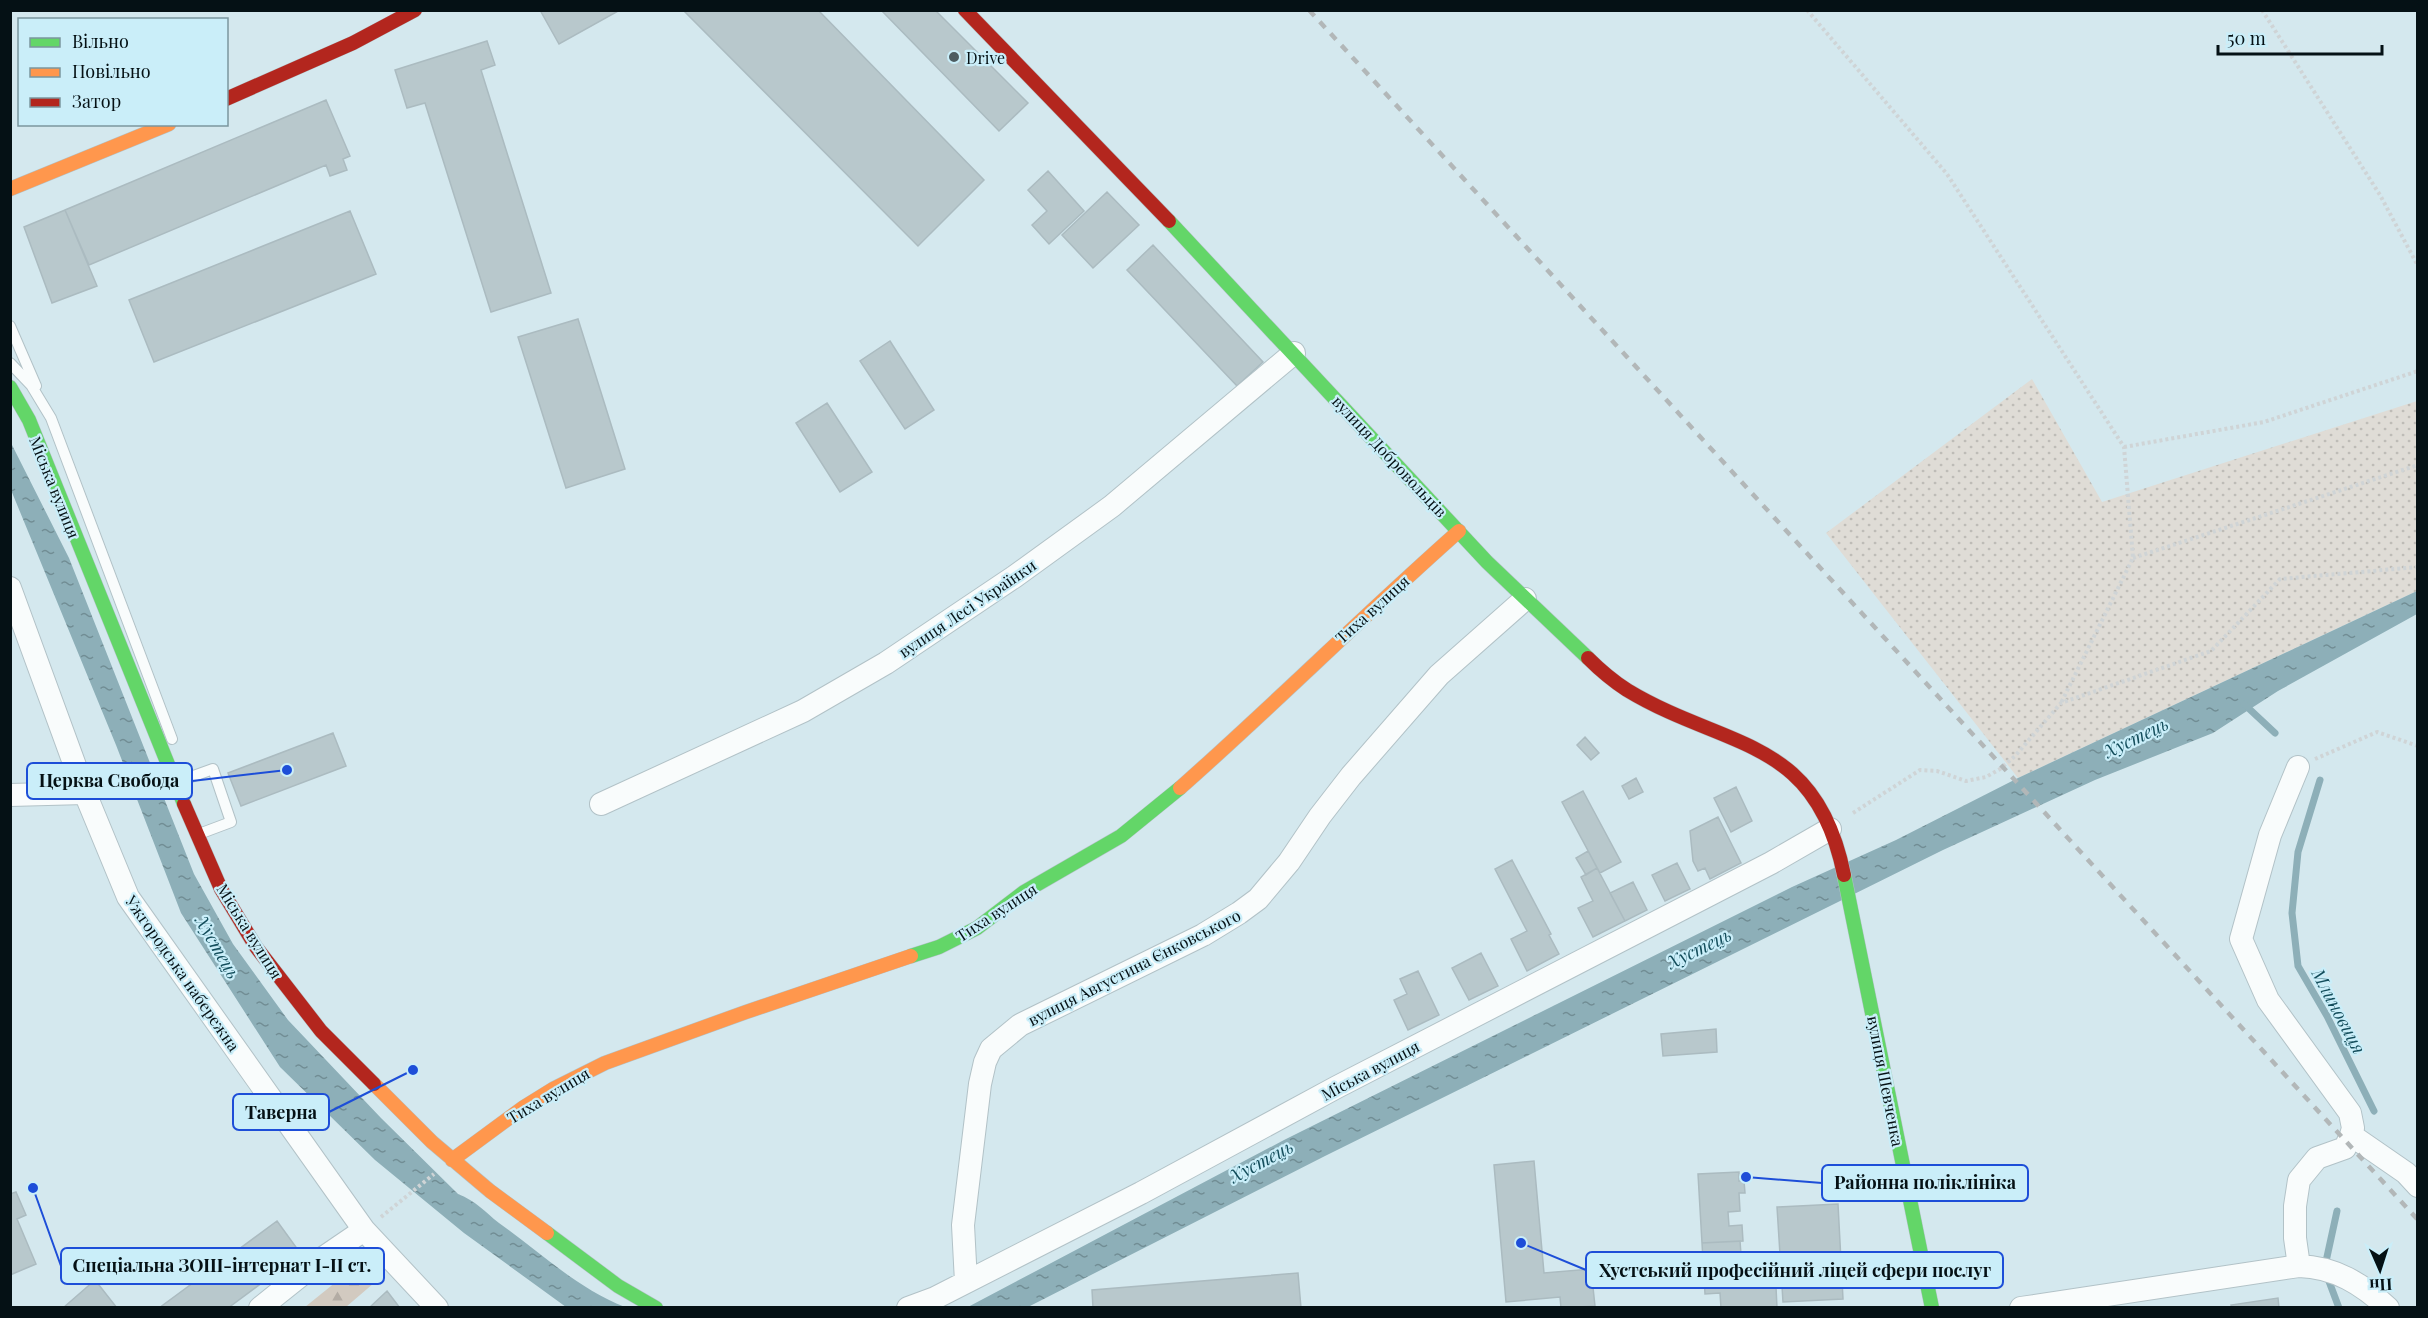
<svg xmlns="http://www.w3.org/2000/svg" width="2428" height="1318" font-family="'Playfair Display',serif">
  <style>
    .grass { fill: url(#grass-dots) }
    .forest { fill: url(#forest-firs) }
    .water { fill: url(#water-ripples) }
    .lines { fill: none; stroke-linecap: round; stroke-linejoin: round }
    .stream { stroke: #8dafb8; stroke-width: 7 }
    .building { fill: #b8c8cc; stroke: #abbbc0; stroke-width: 1.5 }
    .lane-casing { stroke: #b2c2c7; stroke-width: 12 }
    .street-casing { stroke: #b2c2c7; stroke-width: 24 }
    .fast-casing { stroke: #b2c2c7; stroke-width: 15 }
    .slow-casing { stroke: #b2c2c7; stroke-width: 15 }
    .jam-casing { stroke: #b2c2c7; stroke-width: 15 }
    .path { stroke: #cfd4d6; stroke-width: 4; stroke-dasharray: 3 3; stroke-linecap: butt }
    .lane { stroke: #f9fcfc; stroke-width: 10 }
    .street { stroke: #f9fcfc; stroke-width: 22 }
    .fast { stroke: #63d668; stroke-width: 14 }
    .slow { stroke: #ff974d; stroke-width: 14 }
    .jam { stroke: #b3261e; stroke-width: 14 }
    .rail { stroke: #b2b7b8; stroke-width: 4.5; stroke-dasharray: 8 8; stroke-linecap: butt }
    .poi-dot { fill: #4d5c61; stroke: #caeef9; stroke-width: 2 }
    .labels { text-anchor: middle; dominant-baseline: central; stroke-width: 4.5; stroke-linejoin: round; paint-order: stroke }
    .poi-label { font-size: 16px; fill: #051115; stroke: #caeef9; text-anchor: start }
    .street-label { font-size: 16px; fill: #051115; stroke: #caeef9 }
    .water-label { font-size: 18px; font-style: italic; fill: #134d5b; stroke: #caeef9 }
    .leader { fill: none; stroke: #1d4ed8; stroke-width: 2 }
    .callout-dot { fill: #1d4ed8; stroke: #caeef9; stroke-width: 2 }
    .callout { fill: #caeef9; stroke: #1d4ed8; stroke-width: 2 }
    .callout-label { font-size: 18px; text-anchor: middle; font-weight: bold; fill: #051115 }
  </style>
  <defs>
    <pattern id="grass-dots" width="8" height="8" patternUnits="userSpaceOnUse" patternTransform="scale(1.5)"><rect width="8" height="8" fill="#dfdcd6"/><path d="M2 2h.1M6 6h.1" fill="none" stroke="#bebcb7" stroke-width="1.8" stroke-linecap="round"/></pattern>
    <pattern id="forest-firs" width="22" height="20" patternUnits="userSpaceOnUse" patternTransform="scale(1.5)"><rect width="22" height="20" fill="#d2cac0"/><path d="M5 1l3.5 6h-7zM16 11l3.5 6h-7z" fill="#b3aca4"/></pattern>
    <pattern id="water-ripples" width="26" height="14" patternUnits="userSpaceOnUse" patternTransform="scale(1.5)"><rect width="26" height="14" fill="#8dafb8"/><path d="M2 4q2-2 4 0t4 0M15 11q2-2 4 0t4 0" fill="none" stroke="#718d94"/></pattern>
  </defs>
  <rect width="100%" height="100%" fill="#d4e8ee"/>
  <path class="grass" d="M2032,379l70,123 315,-101v190l-399,187 -192,-245z"/>
  <path class="forest" d="M357,1265l17,18 -28,24h-41z"/>
  <path class="water" d="M10,441l59,117 125,316 39,70 55,76 93,98 77,76c18,7 27,18 41,29 41,29 79,66 126,84h-59l-102,-74 -89,-73 -95,-93 -99,-154 -65,-168 -105,-255z
    M2417,591v23l-139,77 -65,42 -118,47 -152,70 -618,306 -297,151 -62,1 318,-168 508,-253 104,-47 122,-62z"/>
  <g class="lines">
    <path class="stream" d="M2244,704l31,29
      M2320,780l-22,72 -6,61 6,53 29,50 47,95
      M2325,1266l12,-55
      M2327,1276l12,32"/>
  </g>
  <path class="building" d="M540,10h80l-61,34z
    M683,10h135l166,170 -66,66z
    M881,10h54l93,93 -29,28z
    M487,41l8,24 -14,5 70,223 -60,19 -66,-209 -18,5 -12,-38z
    M326,100l24,56 -7,3 4,11 -17,6 -4,-11 -237,100 -24,-55z
    M1048,171l36,40 -35,33 -17,-19 15,-14 -19,-21z
    M1107,192l32,33 -46,43 -31,-33z
    M65,210l32,76 -45,17 -28,-76z
    M350,211l26,63 -222,88 -25,-62z
    M1153,245l110,117 -26,24 -110,-116z
    M578,319l47,150 -59,19 -48,-151z
    M890,341l44,69 -29,19 -45,-68z
    M827,403l45,69 -32,20 -44,-69z
    M333,733l13,33 -105,40 -13,-33z
    M1585,737l14,16 -8,7 -14,-15z
    M1636,778l7,14 -14,7 -7,-13z
    M1736,787l16,34 -21,11 -17,-34z
    M1583,791l38,71 -21,11 -38,-71z
    M1718,817l23,46 -31,16 -5,-11 -7,3 -5,-10 -3,-30z
    M1588,851l9,17 -11,7 -10,-17z
    M1512,860l39,74 -2,1 10,19 -32,17 -16,-32 16,-8 -32,-62z
    M1677,863l13,26 -25,12 -13,-26z
    M1597,868l28,53 -32,16 -15,-29 15,-7 -12,-24z
    M1633,882l14,28 -22,11 -15,-28z
    M1481,953l17,33 -29,14 -17,-32z
    M1418,971l21,44 -31,15 -14,-30 13,-6 -7,-15z
    M1716,1029l1,23 -54,4 -2,-22z
    M1534,1161l10,112 47,-4 4,37 -34,2 -1,-11 -54,5 -12,-137z
    M1739,1172v9h5l1,12h-6l1,18 -12,1 1,14 13,-1 1,16 -41,2 -4,-69z
    M16,1192l10,23 -9,4 19,45 -26,11v-81z
    M1838,1204l5,95 -60,3 -6,-95z
    M277,1221l24,33 -73,54h-69z
    M1740,1241l2,27 33,-2 2,42h-56l-1,-15 -15,1 -3,-51z
    M1298,1273l3,35h-208l-1,-18z
    M95,1280l22,28h-54z
    M387,1291l13,17h-31z
    M2278,1298l1,10h-47l-1,-3z"/>
  <g class="lines">
    <g class="lane-casing">
      <path id="lane" d="M10,326l26,60
        M10,363l21,22 20,33 121,321
        M177,782l36,-13 18,53 -32,12"/>
    </g>
    <g class="street-casing">
      <path id="street" d="M10,588l75,205 43,104 236,333 73,78
        M2298,767l-28,68 -29,104 27,61 82,113 3,15 -2,7 55,38 12,13
        M10,795l75,-2
        M601,804l202,-93 83,-48 128,-86 98,-71 182,-153
        M2299,1266c36,1 63,18 89,42
        M966,1282l-3,-57 17,-141 5,-22 6,-13 29,-24 183,-90 36,-22 19,-14 31,-37 31,-46 31,-40 88,-101 86,-76
        M260,1308l60,-48 44,-30
        M908,1308l27,-10 206,-105 196,-106 434,-224 59,-34
        M2021,1308l278,-42 -4,-28v-32l4,-26 18,-22 28,-10 6,-13"/>
    </g>
    <g class="fast-casing">
      <path id="fast" d="M1169,221l318,341 101,96
        M10,387l19,33 155,384
        M1844,875l88,433
        M911,956l28,-9 38,-19 47,-36 97,-56 59,-48
        M547,1233l71,53 38,22"/>
    </g>
    <g class="slow-casing">
      <path id="slow" d="M10,189l159,-65
        M1180,788c95,-84 184,-173 279,-257
        M374,1084l58,58 58,49 57,42
        M452,1160l72,-53 29,-18 52,-26 141,-51 165,-56"/>
    </g>
    <g class="jam-casing">
      <path id="jam" d="M965,10l204,211
        M226,99l127,-56 62,-33
        M1588,658c12,12 25,23 39,32 99,60 189,45 217,185
        M184,804l37,85 35,58 65,84 53,53"/>
    </g>
    <path class="path" d="M1807,10l140,164 177,273 9,111 -72,145
      M2262,10l118,185 38,71
      M2124,447l140,-25 154,-51
      M2133,558l285,-93
      M2315,759l62,-27 41,14
      M1853,813l67,-43 17,1 29,10 20,-4 14,-8 15,-13 46,-53 150,-52 69,-72 138,-12
      M381,1217l53,-43"/>
    <use href="#lane" class="lane"/>
    <use href="#street" class="street"/>
    <use href="#fast" class="fast"/>
    <use href="#slow" class="slow"/>
    <use href="#jam" class="jam"/>
    <path class="rail" d="M1309,10l1109,1210"/>
  </g>
  <circle class="poi-dot" cx="954" cy="57" r="6"/>
  <g class="labels">
    <g class="poi-label">
      <text x="966" y="57">Drive</text>
    </g>
    <g class="street-label">
      <text transform="translate(1390 456) rotate(47)">вулиця Добровольців</text>
      <text transform="translate(55 487) rotate(68)">Міська вулиця</text>
      <text transform="translate(967 608) rotate(-34)">вулиця Лесі Українки</text>
      <text transform="translate(1372 609) rotate(-42)">Тиха вулиця</text>
      <text transform="translate(996 912) rotate(-33)">Тиха вулиця</text>
      <text transform="translate(250 931) rotate(58)">Міська вулиця</text>
      <text transform="translate(1134 967) rotate(-27)">вулиця Августина Єнковського</text>
      <text transform="translate(183 973) rotate(55)">Ужгородська набережна</text>
      <text transform="translate(1370 1070) rotate(-28)">Міська вулиця</text>
      <text transform="translate(1886 1081) rotate(79)">вулиця Шевченка</text>
      <text transform="translate(548 1095) rotate(-31)">Тиха вулиця</text>
    </g>
    <g class="water-label">
      <text transform="translate(2136 737) rotate(-26)">Хустець</text>
      <text transform="translate(218 947) rotate(60)">Хустець</text>
      <text transform="translate(1699 948) rotate(-26)">Хустець</text>
      <text transform="translate(2339 1011) rotate(62)">Млиновиця</text>
      <text transform="translate(1261 1161) rotate(-28)">Хустець</text>
    </g>
  </g>
  <path class="leader" d="M287 770L192 781M413 1070L329 1112M1746 1177L1822 1183M33 1188L61 1266M1521 1243L1586 1270"/>
  <g class="callout-dot">
    <circle cx="287" cy="770" r="6"/>
    <circle cx="413" cy="1070" r="6"/>
    <circle cx="1746" cy="1177" r="6"/>
    <circle cx="33" cy="1188" r="6"/>
    <circle cx="1521" cy="1243" r="6"/>
  </g>
  <g class="callout">
    <rect x="27" y="763" width="165" height="36" rx="6"/>
    <rect x="233" y="1094" width="96" height="36" rx="6"/>
    <rect x="1822" y="1165" width="206" height="36" rx="6"/>
    <rect x="61" y="1248" width="323" height="36" rx="6"/>
    <rect x="1586" y="1252" width="417" height="36" rx="6"/>
  </g>
  <g class="callout-label">
    <text x="109" y="787">Церква Свобода</text>
    <text x="281" y="1119">Таверна</text>
    <text x="1925" y="1189">Районна поліклініка</text>
    <text x="222" y="1272">Спеціальна ЗОШ-інтернат І-ІІ ст.</text>
    <text x="1795" y="1277">Хустський професійний ліцей сфери послуг</text>
  </g>
  <rect width="2428" height="1318" fill="none" stroke="#051115" stroke-width="24"/>
  <rect x="18" y="18" width="210" height="108" fill="#caeef9" stroke="#7b969e" stroke-width="1.5"/>
  <rect x="30" y="38" width="30" height="9" fill="#63d668" stroke="#7b969e" stroke-width="1.5"/>
  <text x="72" y="48" font-size="18" fill="#051115">Вільно</text>
  <rect x="30" y="68" width="30" height="9" fill="#ff974d" stroke="#7b969e" stroke-width="1.5"/>
  <text x="72" y="78" font-size="18" fill="#051115">Повільно</text>
  <rect x="30" y="98" width="30" height="9" fill="#b3261e" stroke="#7b969e" stroke-width="1.5"/>
  <text x="72" y="108" font-size="18" fill="#051115">Затор</text>
  <g transform="translate(2380 1270) rotate(177)" stroke="#caeef9" stroke-width="4.5" paint-order="stroke">
  <path d="M0-4.5L10 22L0 15L-10 22Z" fill="#051115"/>
  <text y="-9" font-size="16" font-weight="bold" text-anchor="middle" fill="#051115">Пн</text>
  </g>
  <path d="M2218 45v9h164v-9" fill="none" stroke="#051115" stroke-width="3"/>
  <text x="2227" y="45" font-size="18" fill="#051115" stroke="#caeef9" stroke-width="4.5" paint-order="stroke">50 m</text>
</svg>
